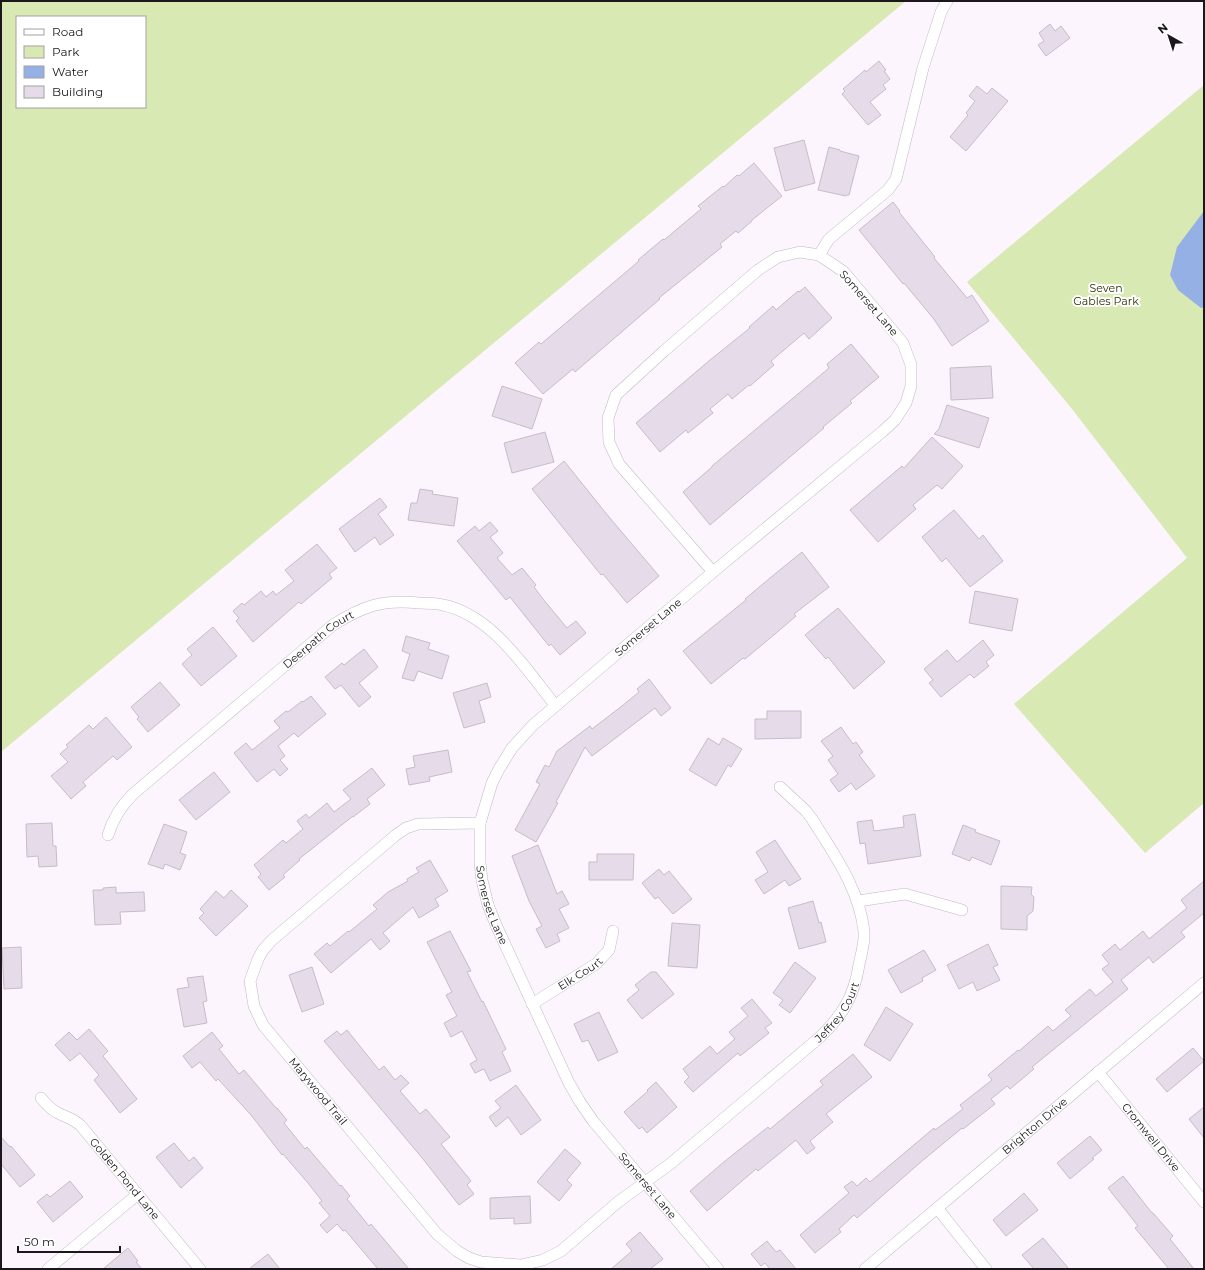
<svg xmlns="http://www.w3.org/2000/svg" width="1205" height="1270" font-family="Montserrat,sans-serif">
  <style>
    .green { fill: #d8e9b3; fill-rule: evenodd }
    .water { fill: #94b0e5 }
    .building { fill: #e6dbe8; stroke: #c7bcc9 }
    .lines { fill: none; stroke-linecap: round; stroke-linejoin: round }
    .minor-casing { stroke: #c2b7c4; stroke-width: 12 }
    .minor { stroke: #fff; stroke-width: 11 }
    .labels { text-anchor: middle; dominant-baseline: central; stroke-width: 4; stroke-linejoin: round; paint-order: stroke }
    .park-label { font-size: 11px; fill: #283204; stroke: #fff }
    .street-label { font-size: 11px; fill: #1b171c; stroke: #fff }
  </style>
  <rect width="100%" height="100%" fill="#fcf5fd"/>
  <path class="green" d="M1,1h905l-905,751zM17,17h128v90h-128z
    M1204,85v718l-59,50 -131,-149 173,-146 -115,-149 -105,-127z"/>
  <path class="water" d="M1204,211v96l-3,1 -23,-18 -8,-15 7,-28z"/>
  <path class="building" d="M1050,24l5,7 6,-5 9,12 -24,18 -8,-11 6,-4 -5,-8z
    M879,61l7,9 -2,1 6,8 -7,6 3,4 -16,13 11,13 -13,10 -26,-31 3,-3 -2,-2 22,-19 1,2z
    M977,86l10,8 5,-6 16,13 -42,50 -16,-14 18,-22 -2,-2 9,-12 -6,-5z
    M804,140l11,43 -30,8 -11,-43z
    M829,147l11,3v1l19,5 -10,39h-2l-1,1 -28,-6z
    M754,163l28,33 -30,24v1l-14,12 -2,-2 -16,13 2,3 -63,51 1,1 -85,73 -2,-3 -30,25 -28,-31 24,-21 2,2 98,-83 -1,-1 25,-21 1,1 37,-31 -3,-3 25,-20 1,1 13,-12 2,1z
    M893,202l7,9 -1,1 36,45 -1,1 33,40 5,-3 17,26 -37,25 -19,-28 -29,-35 -1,1 -44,-54z
    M805,287l27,31 -23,21 -5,-6 -33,28 3,4 -24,21 -1,-1 -17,14 -4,-5 -18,15 3,4 -25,20 -2,-3 -26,22 -24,-29 74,-63 40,-32 -1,-1 24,-21 3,4 22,-19 1,1z
    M851,344l28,33 -29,24 2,2 -29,24 1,1 -114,97 -27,-33 29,-25v-1l117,-98 -2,-4z
    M991,366l2,32 -42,2 -1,-32z
    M502,386l40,13 -10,30 -40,-13z
    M947,405l42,13 -10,30 -45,-14 5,-5z
    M545,432l9,30 -42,11 -8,-30z
    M932,437l31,29 -21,23 -5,-4 -24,20 3,4 -38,33 -28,-32 52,-44 2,2z
    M564,461l45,56 50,59 -32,27 -24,-29 -2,1 -69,-86z
    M420,489l13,2 -1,3 26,4 -4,28 -46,-6 3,-17h6z
    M380,498l7,9 -9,7 16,21 -14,10 -5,-8 -20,15 -16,-23z
    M954,510l25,29 4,-4 20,26 -33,26 -24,-29 -4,4 -20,-25z
    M490,522l8,9 -8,6 13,16 -6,5 15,17 10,-7 14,17 -2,2 9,12 24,29 9,-7 10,12 -26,22 -9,-11 -2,2 -39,-49 -4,3 -49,-59 18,-15 4,5z
    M317,544l20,24 -8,6 3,4 -31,26 -2,-2 -46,40 -17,-21 3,-3 -6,-7 9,-8 2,2 17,-14 5,6 7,-6 3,4 18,-14 -9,-11z
    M802,552l27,35 -35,27 2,2 -21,18 -30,25 -2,-1 -32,26 -28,-33 63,-51 -1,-1 25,-21z
    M975,591l43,8 -6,32 -43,-8z
    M838,608l47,54 -31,27 -26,-32 -2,2 -21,-24z
    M213,627l24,29 -36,30 -19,-22 10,-9 -5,-6z
    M406,636l24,7 -2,6 21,7 -7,23 -24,-8 -4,10 -12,-3 8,-24 -8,-3z
    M983,640l11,15 -8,7 3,4 -15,12 -4,-4 -29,23 -12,-14 4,-3 -9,-11 23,-19 10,12z
    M364,649l14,18 -19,16 12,14 -12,10 -18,-22 -6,4 -10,-12 17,-14 2,2z
    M649,679l22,29 -10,8 -6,-8 -63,48 -7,-9 -29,55 2,1 -22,39 -21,-12 25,-46 -4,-2 9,-17 4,2 8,-16 33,-25 2,3 30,-23 17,-14 -2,-3z
    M160,682l20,23 -32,27 -11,-13 2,-2 -8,-10z
    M487,683l4,14 -12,4 6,21 -21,6 -11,-35z
    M311,696l15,18 -28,23 -4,-4 -16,13 7,10 -5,4 8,9 -8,7 -6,-7 -17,13 -23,-29 12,-10 6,7 28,-22 -6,-7 12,-10 2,1 14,-11 1,1z
    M767,711h34v27l-46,1v-20h12z
    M106,717l26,30 -15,13 -4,-4 -30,26 3,4 -15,13 -20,-23 17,-14 -8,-8 8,-7 -2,-2 23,-20 4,4z
    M841,727l12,17 3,-2 7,10 -4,3 16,21 -19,14 -5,-7 -12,9 -9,-12 8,-6 -10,-14 5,-4 -12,-15z
    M708,738l11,7 4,-7 19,11 -11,18 -3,-2 -12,21 -27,-16z
    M448,750l4,22 -23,5 1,4 -21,4 -3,-16 9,-2 -2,-11z
    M372,768l13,17 -18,14 3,5 -17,13v-1l-54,43 1,1 -17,15 2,2 -16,13 -11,-13 3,-3 -7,-9 29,-25 3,3 17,-14 -6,-8 9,-7 3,4 18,-15 7,9 17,-13 -8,-9z
    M214,772l16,20 -34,28 -17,-20z
    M915,814l6,42 -53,8 -3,-21 -5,1 -3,-22 15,-2 2,11 30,-4 -1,-11z
    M52,823l1,23h3l1,20 -18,1 -1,-11 -11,1 -1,-33z
    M164,824l23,8 -7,21 6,2 -6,15 -15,-6 -2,5 -15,-5z
    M963,825l13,5 -1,2 25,9 -9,24 -19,-8 -2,4 -18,-7z
    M775,840l26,39 -12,7 -4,-6 -21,14 -9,-14 13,-8 -12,-20z
    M538,845l19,49 5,-3 7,13 -10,5 10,19 -12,6 3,7 -14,7 -10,-19 6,-3 -13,-25 -17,-45z
    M597,854h37l-1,26h-44v-18h8z
    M430,860l18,31 -13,8 4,7 -20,12 -6,-11 -30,26 7,8 -10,9 -9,-11 -40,34 -17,-19 13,-11 3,3 18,-15 1,1 28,-23 -4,-4 15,-13 20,-11 -1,-2 12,-7 -3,-4z
    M659,869l5,6 5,-4 23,28 -19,15 -15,-17 -3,2 -13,-16z
    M1204,881v32l-23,19 4,5 -32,26 -4,-6 -28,23 7,9 -96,78 2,2 -24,20 -3,-3 -16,13 4,5 -32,25 -1,-1 -40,33 -65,57 -3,-3 -15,14 2,3 -26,21 -15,-18 49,-42 -5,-6 8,-6 5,5 9,-8 4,4 64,-54 1,2 28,-21 -3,-4 32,-25 -4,-5 30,-25 1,1 29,-25 5,5 18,-15 -6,-6 25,-21 6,7 17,-14 -11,-13 7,-5 -7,-9 13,-11 5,6 23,-19 6,8 38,-31 -6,-8z
    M1001,886l31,1 -1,7 3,3 -1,14 -6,5v14l-26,-1z
    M116,887v6l28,-1 1,19 -25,1 1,12 -26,1 -2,-35h10v-2z
    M231,890l17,16 -32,30 -17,-18 5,-5 -4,-4 16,-18 8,7z
    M813,901l6,22 2,-1 5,20 -27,7 -11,-41z
    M672,923l28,2 -3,43 -29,-2z
    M450,931l21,40 -4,1 15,30 1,-1 23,48 -4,3 9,19 -21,10 -6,-12 -9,4 -5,-9 7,-4 -15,-29 -11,6 -7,-14 13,-7 -11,-21 6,-3 -25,-50z
    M988,944l10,21 -5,2 7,13 -23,11 -4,-9 -14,7 -12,-24z
    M21,947l1,41 -18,1 -2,-41z
    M924,950l12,20 -14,8 1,3 -22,12 -13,-23z
    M795,962l21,16 -26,35 -11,-8 4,-5 -10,-7z
    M312,967l12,37 -22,8 -13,-37z
    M651,972h5l18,22 -32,25 -15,-19 12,-10 -4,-5z
    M203,976l4,25 -4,1 4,21 -23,4 -7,-38 12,-2 -2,-9z
    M752,999l20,24 -7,5 4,5 -29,23 -2,-3 -45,39 -9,-10 5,-5 -6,-8 27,-23 7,8 18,-15 -6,-7 19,-16 -7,-8z
    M886,1007l27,17 -23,37 -26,-16z
    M599,1012l19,40 -20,9 -10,-21 -6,2 -8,-18z
    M89,1029l19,22 -5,5 34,43 -17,14 -26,-33 5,-5 -19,-22 -10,8 -15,-16 14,-13 8,8z
    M347,1030l32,40 5,-4 11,14 6,-5 8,8 -9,8 20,23 6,-5 24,28 -9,7 30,37 -4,4 7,9 -15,11 -36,-46 -99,-118 13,-10 4,4z
    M212,1032l11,14 -4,3 20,25 5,-4 32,38h1l10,12 -3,3 21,26 2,-2 33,39 1,-1 9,11 -3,3 22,27 2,-2 38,45h-31l-33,-39 -2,1 -6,-7 -10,9 -7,-8 10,-9 -11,-13 3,-2 -14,-18 -25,-29 -1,1 -31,-40 -33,-36 -2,2 -16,-19 -8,6 -9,-12z
    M1193,1048l11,13 -37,31 -11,-13z
    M853,1054l19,23 -46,37 7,8 -23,19 5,7 -8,6 -11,-14 -38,31 -2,-2 -49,42 -17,-20 35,-30 43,-34 2,2 53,-44 -3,-4z
    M656,1082l21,25 -30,26 -5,-6 -3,2 -15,-17 24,-21 -1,-1z
    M516,1085l25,35 -20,15 -13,-18 -12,10 -7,-10 12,-9 -6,-7z
    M1204,1107v31l-15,-19z
    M1090,1136l12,14 -10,8 2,1 -24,20 -13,-16z
    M1,1137l9,10 1,-1 24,29 -15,12 -19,-23z
    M174,1143l15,18 5,-4 9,11 -22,20 -25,-31z
    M565,1149l16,14 -14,17 5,5 -13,16 -22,-19z
    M1123,1176l29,37h1l20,23 -3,3 24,30h-25l-34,-41 3,-2 -30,-38z
    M70,1181l13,16 -30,25 -16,-20 10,-8 3,3z
    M1024,1193l14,17 -32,26 -13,-16z
    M530,1196l1,27 -17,1v-6l-24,1v-21z
    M640,1232l23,27 -13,10h-39l21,-18 -6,-7z
    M1043,1238l26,31h-35l-12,-14z
    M767,1241l9,11 4,-2 16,19h-26l-5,-6 -4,3 -10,-12z
    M128,1248l10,13 -2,1 6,7h-39z
    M268,1254l12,15h-31z"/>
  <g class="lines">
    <g class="minor-casing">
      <g id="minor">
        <path d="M819,255l10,-16 59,-49 8,-11 27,-111 18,-56 6,-11"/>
        <path id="s1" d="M713,572l170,-141 12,-11 11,-17 5,-17v-21l-8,-22 -59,-71 -25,-17 -19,-3 -22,5 -20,13 -94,81 -48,44 -8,23 1,24 10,22 94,108 -180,153 -21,23 -13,21 -7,14 -12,40v40l2,17 6,25 8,20 73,158 11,19 13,19 125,148"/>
        <path id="s2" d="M480,823l-62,1 -12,4 -10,7 -124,105 -9,10 -5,9 -8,22 4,25 9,19 174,209 20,17 12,7 12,4 40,3 22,-5 18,-9 57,-49 52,-38 149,-126c23,-22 35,-41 40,-73 2,-10 6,-23 5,-33 -4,-42 -30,-78 -52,-113l-6,-8 -26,-24"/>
        <path id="s3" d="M108,835c5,-17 13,-29 25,-41l200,-169c30,-19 50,-26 86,-22 8,0 16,0 24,2 49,10 83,64 112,100"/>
        <path d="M858,901l47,-7 57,16"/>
        <path id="s4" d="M532,1004l64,-40 13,-14 4,-19"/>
        <path id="s5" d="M1098,1072l106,130"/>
        <path id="s6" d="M41,1098c5,6 10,12 17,15 9,5 15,5 23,13l119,143"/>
        <path d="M937,1208l49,61"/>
        <path d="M48,1269l90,-75"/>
        <path id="s7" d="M865,1269l339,-286"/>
      </g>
    </g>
    <use href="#minor" class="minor"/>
  </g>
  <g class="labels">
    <g class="park-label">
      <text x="1106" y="288">Seven<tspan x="1106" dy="13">Gables Park</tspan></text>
    </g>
    <g class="street-label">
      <text transform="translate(869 303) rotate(49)">Somerset Lane</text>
      <text transform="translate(648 627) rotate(-40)">Somerset Lane</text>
      <text stroke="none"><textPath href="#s3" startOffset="290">Deerpath Court</textPath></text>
      <text stroke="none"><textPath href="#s1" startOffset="1346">Somerset Lane</textPath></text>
      <text stroke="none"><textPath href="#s4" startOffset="57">Elk Court</textPath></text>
      <text stroke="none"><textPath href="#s2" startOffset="1117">Jeffrey Court</textPath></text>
      <text stroke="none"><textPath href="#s2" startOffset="429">Marywood Trail</textPath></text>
      <text stroke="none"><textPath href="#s7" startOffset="222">Brighton Drive</textPath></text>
      <text stroke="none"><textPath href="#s5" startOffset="84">Cromwell Drive</textPath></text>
      <text stroke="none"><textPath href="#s6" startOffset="118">Golden Pond Lane</textPath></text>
      <text stroke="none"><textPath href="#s1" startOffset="1670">Somerset Lane</textPath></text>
    </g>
  </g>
  <rect width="1205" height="1270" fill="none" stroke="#1b171c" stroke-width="4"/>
  <rect x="16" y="16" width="130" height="92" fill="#ffffff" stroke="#a4a2a4"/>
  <rect x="24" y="29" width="20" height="6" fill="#ffffff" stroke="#a4a2a4"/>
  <text x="52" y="36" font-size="12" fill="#1b171c">Road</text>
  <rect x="24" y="46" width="20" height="12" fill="#d8e9b3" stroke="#a4a2a4"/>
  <text x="52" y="56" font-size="12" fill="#1b171c">Park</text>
  <rect x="24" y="66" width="20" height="12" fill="#94b0e5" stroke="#a4a2a4"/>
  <text x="52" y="76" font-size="12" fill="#1b171c">Water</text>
  <rect x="24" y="86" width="20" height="12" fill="#e6dbe8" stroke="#a4a2a4"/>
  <text x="52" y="96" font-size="12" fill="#1b171c">Building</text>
  <g transform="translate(1169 36) rotate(321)" stroke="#ffffff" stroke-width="3" paint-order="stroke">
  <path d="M0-3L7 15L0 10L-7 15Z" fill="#1b171c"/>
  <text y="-6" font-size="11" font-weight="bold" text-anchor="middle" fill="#1b171c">N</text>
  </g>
  <path d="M18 1246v6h102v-6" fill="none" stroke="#1b171c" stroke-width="2"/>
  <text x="24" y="1246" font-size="12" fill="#1b171c" stroke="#ffffff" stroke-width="3" paint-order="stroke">50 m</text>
</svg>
